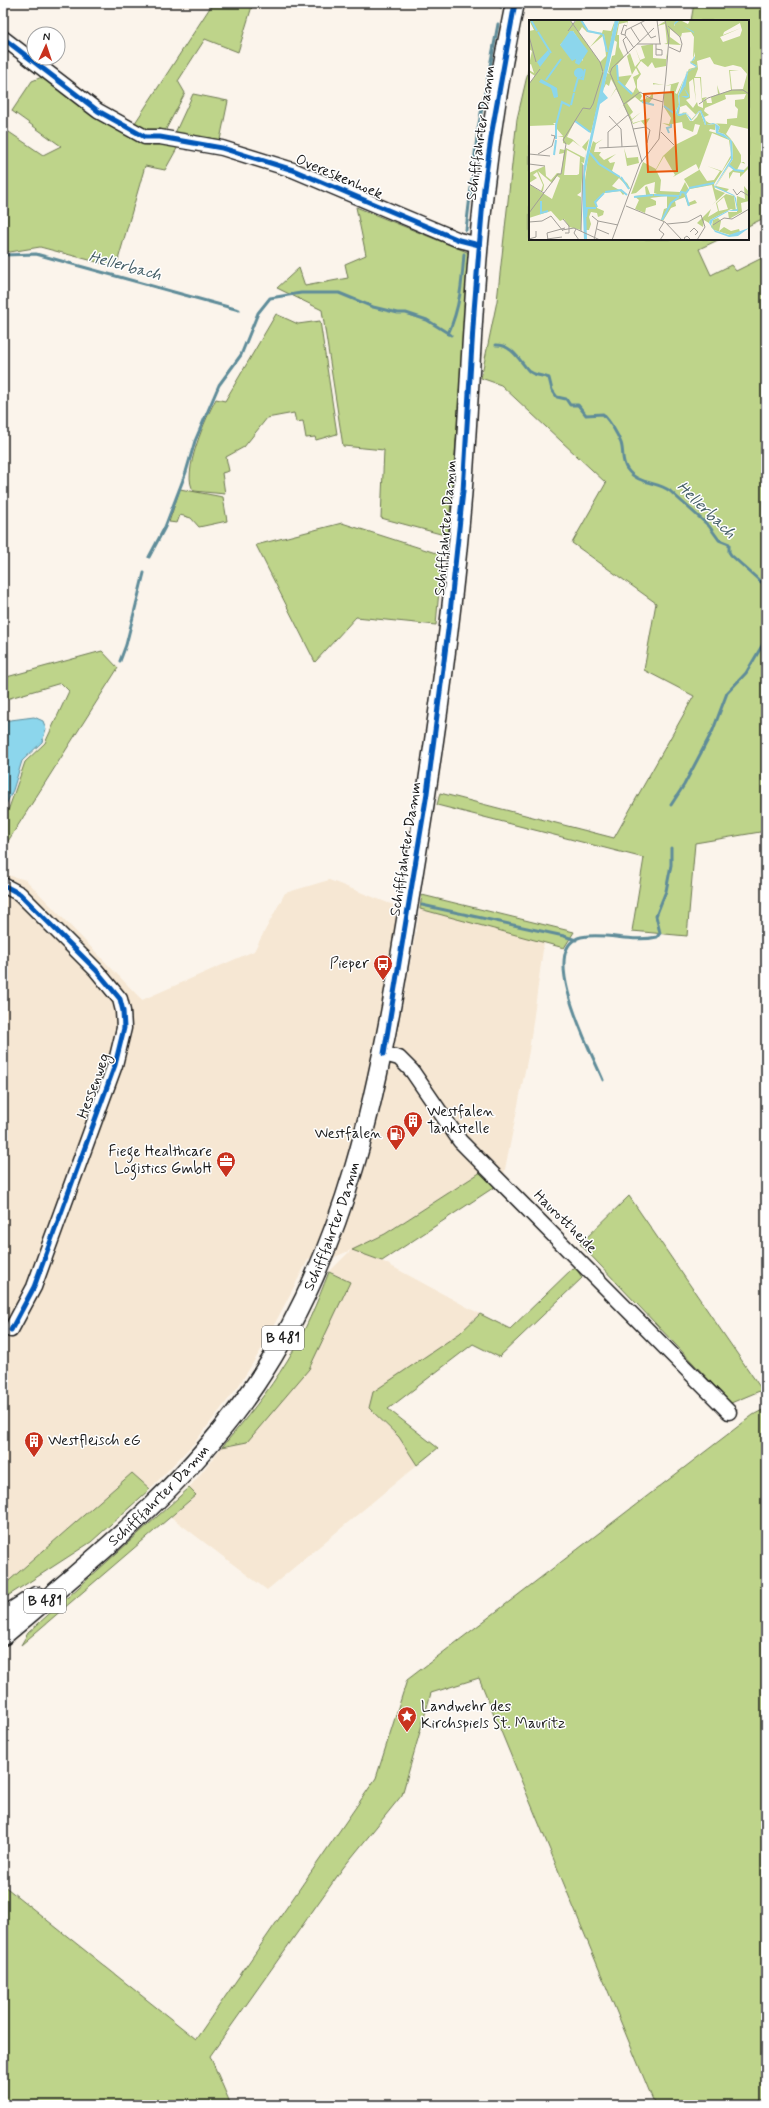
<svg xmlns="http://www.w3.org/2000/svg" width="769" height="2108" font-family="Mynerve,sans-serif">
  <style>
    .built { fill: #f6e7d3 }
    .green { fill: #bed48a; stroke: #6d7853 }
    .water { fill: #8cd6ec; stroke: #5f8c99 }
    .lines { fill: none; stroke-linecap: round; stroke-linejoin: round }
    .stream { stroke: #5f8c99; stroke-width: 3 }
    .minor-casing { stroke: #1c1c1c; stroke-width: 17 }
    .major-casing { stroke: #1c1c1c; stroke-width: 21 }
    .minor { stroke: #fff; stroke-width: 14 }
    .major { stroke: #fff; stroke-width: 18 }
    .cycleway-casing { stroke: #fff; stroke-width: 8 }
    .cycleway { stroke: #0057b8; stroke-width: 5 }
    .labels { text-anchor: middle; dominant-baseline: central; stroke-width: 3; stroke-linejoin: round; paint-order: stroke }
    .shield { fill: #fff; stroke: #606060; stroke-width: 1 }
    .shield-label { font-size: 14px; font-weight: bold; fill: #1c1c1c }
    .street-label { font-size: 15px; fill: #1c1c1c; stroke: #fff }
    .poi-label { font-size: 15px; fill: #1c1c1c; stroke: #fff; text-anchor: end }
    .water-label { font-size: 16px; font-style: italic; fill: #435d65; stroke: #fff }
    .inset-river { fill: none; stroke: #8cd6ec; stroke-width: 2 }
    .inset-road { fill: none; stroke: #a29e98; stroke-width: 1 }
    .view { fill: #e8590c; fill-opacity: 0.15; stroke: #e8590c; stroke-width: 2 }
    .inset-edge { fill: none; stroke: #1c1c1c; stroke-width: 2 }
  </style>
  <rect width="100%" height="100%" fill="#fbf4eb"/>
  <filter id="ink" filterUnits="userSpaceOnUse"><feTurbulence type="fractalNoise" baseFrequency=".025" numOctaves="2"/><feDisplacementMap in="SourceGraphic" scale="8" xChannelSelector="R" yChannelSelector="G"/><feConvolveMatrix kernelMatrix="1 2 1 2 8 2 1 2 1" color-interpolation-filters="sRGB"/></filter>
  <g filter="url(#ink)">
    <path class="built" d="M3,874l23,6 116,120 112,-49 31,-58 44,-13 72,28 -21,123 15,15 25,-137 124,33 -15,109 -25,123 -23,-2 -96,62 -32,16 29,11 98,53 -20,19 -91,75 30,29 18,28 -150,125 -96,-73 25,-21 -7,-8 33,-41 25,-5 103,-160 -21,-10 22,-22 -28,12 -14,-4 -48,92 -23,37 -43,55 -45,47 -18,-16 -129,113z"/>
    <path class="green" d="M213,3h40l-15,49 -33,-13 -27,42 7,12 -21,40 -18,1 -13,-8z
      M694,3h72v214l-18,9v-205h-57z
      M530,63v176h190l-21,10 12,26 20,-10 5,6 30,-15v575l-71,12 -8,93 -55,-5 12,-73 -207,-53 3,-12 174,45 80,-142 -50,-26 12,-67 -84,-60 34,-60 -105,-98 -20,-7 16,-77 20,-182z
      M47,75l47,38 86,30 -15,27 -20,-4 -29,101 -76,-20 -30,5 -7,-2v-122l40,27 18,-9 -49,-35 20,-30z
      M193,94l35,7 -8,39 -45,-7z
      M356,207l116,47 -24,282 -67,-18 3,-68 -41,-4 -21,-136 -45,-22 22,-20 6,18 43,-8 -3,-14 21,-9z
      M276,314l22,10 22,-3 17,113 -21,6 -1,-3 -9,1 -3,-17 -7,1 -2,-9 -27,5 -23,29 -18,10 3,14 -7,2 3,21 -31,-3c-14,-16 13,-76 22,-92l9,2z
      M180,489l43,8 4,24 -28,6 -8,-9 -11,-3 -3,8 -8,-1z
      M342,523l100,32 -6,70 -80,-8 -41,45 -59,-117z
      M102,651l16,17 -115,181v-31l6,-10 16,-46 20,-19 24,-52 -8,-8 -58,17v-22z
      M422,895l152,37 -10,16 -144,-39z
      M481,1172l15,14 -114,75 -30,-11 33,-16z
      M629,1196l133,194 -31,13 -151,-159z
      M575,1266l7,12 -83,79 -26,-13 -85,65 50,39 -21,17 -18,-28 -30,-29 4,-16 87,-59 20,-19 30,15z
      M329,1272l21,10 -41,87 -62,73 -25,5c24,-28 46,-55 65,-86 18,-28 30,-59 42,-89z
      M766,1408v697h-111l-176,-427 -48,15 -29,102 -59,73 -133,188 21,49h-228v-220l193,154 180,-261 31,-98 346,-265z
      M132,1473l18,16 -59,53 -88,57v-13z
      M189,1488l7,7 -175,150 7,-12z"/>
    <path class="water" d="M34,717l9,4 3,8 -4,13 -20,19 -9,29 -10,21v-90z"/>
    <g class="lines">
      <path class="stream" d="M501,7l1,-4
        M466,230l12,-101 20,-105
        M3,255l33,-1 203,56
        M448,334c12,-26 14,-52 16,-80
        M496,345c15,-1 24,16 32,25 5,6 14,5 21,8l3,12 5,7 9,2 4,6h8l8,10 17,-1c7,8 14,19 18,29 3,9 0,18 6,26 11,16 30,12 43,22l39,35 10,14 10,4v8l2,3 30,27 5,1
        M149,557l16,-30 21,-55 9,-31 24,-56 22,-30 17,-42 12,-15 31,-5h38l34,14 25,6h8l21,7 24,15
        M120,661l6,-16 18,-72
        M671,805l13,-20 29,-55 14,-37 19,-20 20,-34
        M422,905l142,31 12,4
        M603,1080c-10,-24 -67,-132 -22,-143 25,-5 51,6 76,0l3,-4 -4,-17 10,-25 5,-26v-17"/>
      <g class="minor-casing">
        <path id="minor" d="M3,38l95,73 47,26h15l62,11 71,22 166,70 20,5
          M3,885l17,9 76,76 24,29 3,12 1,17 -9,37 -81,222 -23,43
          M384,1054l15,4 13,13 48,70 269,271"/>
      </g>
      <g class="major-casing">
        <g id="major">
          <path d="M3,1617l33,-21"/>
          <path id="s1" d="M3,1636c91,-77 184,-151 252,-251 91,-135 124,-295 149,-453 24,-144 46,-288 58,-433 7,-86 9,-172 17,-258 7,-80 19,-159 36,-238"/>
        </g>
      </g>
      <use href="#minor" class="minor"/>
      <use href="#major" class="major"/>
      <g class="cycleway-casing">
        <path id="cycleway" d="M3,38l95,73 47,26h15l62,11 71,22 166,70 20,5
          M3,885l17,9 76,76 24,29 3,12 1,17 -9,37 -81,222 -23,43
          M384,1054l43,-261 22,-171 14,-131 11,-180 10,-123 8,-57 23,-128"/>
      </g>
      <use href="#cycleway" class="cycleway"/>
    </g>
  </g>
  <defs>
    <g id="bus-pin" transform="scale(1)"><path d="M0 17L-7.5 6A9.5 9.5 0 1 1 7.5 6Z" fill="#c8321e" stroke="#fff"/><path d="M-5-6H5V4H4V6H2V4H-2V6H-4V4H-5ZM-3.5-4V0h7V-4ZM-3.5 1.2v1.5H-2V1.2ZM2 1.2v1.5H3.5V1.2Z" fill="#fff"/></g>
    <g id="building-pin" transform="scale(1)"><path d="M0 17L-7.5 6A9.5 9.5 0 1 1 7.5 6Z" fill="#c8321e" stroke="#fff"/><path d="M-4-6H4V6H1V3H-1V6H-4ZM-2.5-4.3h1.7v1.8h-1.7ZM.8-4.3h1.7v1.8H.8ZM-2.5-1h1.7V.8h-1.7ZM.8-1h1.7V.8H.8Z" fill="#fff"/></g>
    <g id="fuel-pin" transform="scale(1)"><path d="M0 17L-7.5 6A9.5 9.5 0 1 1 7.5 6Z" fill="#c8321e" stroke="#fff"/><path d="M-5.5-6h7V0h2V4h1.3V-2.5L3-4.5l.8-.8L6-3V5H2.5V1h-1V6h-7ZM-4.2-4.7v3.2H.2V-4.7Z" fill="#fff"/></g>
    <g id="office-pin" transform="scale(1)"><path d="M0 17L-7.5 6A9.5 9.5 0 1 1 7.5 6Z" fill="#c8321e" stroke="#fff"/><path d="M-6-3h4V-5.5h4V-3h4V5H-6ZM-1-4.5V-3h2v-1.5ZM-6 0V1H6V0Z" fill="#fff"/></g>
    <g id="sight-pin" transform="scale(1)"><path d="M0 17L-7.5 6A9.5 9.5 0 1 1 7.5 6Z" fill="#c8321e" stroke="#fff"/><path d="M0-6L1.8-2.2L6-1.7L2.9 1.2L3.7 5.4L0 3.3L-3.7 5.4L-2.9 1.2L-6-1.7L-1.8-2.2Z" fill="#fff"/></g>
  </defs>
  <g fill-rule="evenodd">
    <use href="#bus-pin" x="383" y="964"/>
    <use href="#building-pin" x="413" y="1121"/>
    <use href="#fuel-pin" x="396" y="1134"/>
    <use href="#office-pin" x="226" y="1161"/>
    <use href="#building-pin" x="34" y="1441"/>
    <use href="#sight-pin" x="407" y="1716"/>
  </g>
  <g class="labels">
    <g class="shield">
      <rect x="262" y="1326" width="42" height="24" rx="3"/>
      <rect x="24" y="1589" width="42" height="24" rx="3"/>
    </g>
    <g class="shield-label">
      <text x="283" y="1338">B 481</text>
      <text x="45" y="1601">B 481</text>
    </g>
    <g class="street-label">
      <text transform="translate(481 133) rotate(-82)">Schifffahrter Damm</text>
      <text transform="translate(339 177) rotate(23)">Overeskenhoek</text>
      <text transform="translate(446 528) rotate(-85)">Schifffahrter Damm</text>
      <text transform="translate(406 849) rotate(-81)">Schifffahrter Damm</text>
      <text transform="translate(94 1086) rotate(-70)">Hessenweg</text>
      <text transform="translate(565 1222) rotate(45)">Haurottheide</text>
      <text stroke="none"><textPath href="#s1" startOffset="534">Schifffahrter Damm</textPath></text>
      <text stroke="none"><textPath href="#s1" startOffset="210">Schifffahrter Damm</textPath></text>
    </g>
    <g class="poi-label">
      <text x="369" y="964">Pieper</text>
      <text x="427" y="1112" text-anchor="start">Westfalen<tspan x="427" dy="17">Tankstelle</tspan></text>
      <text x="382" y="1134">Westfalen</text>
      <text x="212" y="1152">Fiege Healthcare<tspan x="212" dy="17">Logistics GmbH</tspan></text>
      <text x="48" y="1441" text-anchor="start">Westfleisch eG</text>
      <text x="421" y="1707" text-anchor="start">Landwehr des<tspan x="421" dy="17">Kirchspiels St. Mauritz</tspan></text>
    </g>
    <g class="water-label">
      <text transform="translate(125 266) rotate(15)">Hellerbach</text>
      <text transform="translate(706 510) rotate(44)">Hellerbach</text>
    </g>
  </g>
  <g transform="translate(529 20)">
    <rect width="220" height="220" fill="#fbf4eb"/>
    <path d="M0,0h41l30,42 6,-6 -2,-21 -14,12 11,-13 -14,-2 -5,-5 -3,5 -6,-8 4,-4h5l6,11 14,2 1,-3 8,1 4,-11 -10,52 -4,-1 4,2 -14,60 -16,-12 -8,16 5,2 9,8 -8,-6 -4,4 -6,-2v-6l-6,-1h6l-6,-7 -1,-6h-3l2,-6 -2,6 2,2 -26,1v-42l6,-8 -6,-4v-2l5,3 -3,-9 -2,1 3,-14 -3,-2v-18l5,-1zM44,11l6,9 4,21 -5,-6 1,3 -12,-5 -3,-9 -4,1zM90,0h9l-1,6 1,-4 -9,2 -2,11h2v12l5,10 -7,8v12l15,-2 -5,-19 3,-3 5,14 5,-6 -5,-14 5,13 5,-2 -4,-12 12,-2v14l13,1 2,-12 -2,19 -11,2 -3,-6 -4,5 -7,-6 -4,6 4,7 -4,6v8l5,8 -2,4 6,-1v-2l3,1 4,-6v-9l11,2 -11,-1v14l-4,5 -8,-1 -6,-5 -8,6 6,9 -3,3 2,4 9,-7 -9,8 1,3 17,-5 -5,8 -4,-5 -8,3 -10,-19 -12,13 13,-14 -8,-15 -6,9 6,-10 -5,-9 -2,7 -3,-2 -3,6 4,-17 3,1 -2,-2 4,-16 3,-1 2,-13 -3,-2zM107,48l3,6 -6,3 3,10 -3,6 -8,-7zM138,0h12l-5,3v2l1,1 -1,-3 6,-3 8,4 2,-4h59v109l-18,-4 -5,9 4,4 3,4 8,13v7h3l1,2 -4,-2 -4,8 6,1 5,-5 1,2 -9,9v-4l-7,-1 -4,7v-6l5,-4 -5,-3 -13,20 13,3 -3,3 -11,-5 18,-28 -1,-18 -8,-7 -6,-2 2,-5 -3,-3 -4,-1 -7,2 -1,-6 -4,-8h-2l-8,9 -3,-6 -3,-2 -3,1 4,1 4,7h3l4,-4 3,-6 5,14 10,-1v6l-5,-1 -1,2 14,4 7,5 1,18 -17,26 1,5 10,4 -13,12 4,-4 -4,-16 -22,4 -6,-10 15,-9 -3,-6 -23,13 2,-2 -11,-19 -8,14 5,10 -1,11 20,1 5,-10 4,8 -3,4 2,9 7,-3 2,3 -9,3 -3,-9 -10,4 1,5 -5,2 -8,13 -2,-1 3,-11 3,-1v-12l-17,2 6,3v4l-10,3 -1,5 -10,-4 4,-9 -5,-4 12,-1 -1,-8 2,-1 3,8h7l-3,-1 1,-11 -10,3 -9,8 -5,1 12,-32 13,7 7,-13 12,-11 22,-11 3,-9 -5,-1 -2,8 -10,-4 -1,-6 -10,2v3l-10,-4 7,1 2,-6 -7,-11v-14h6l1,-8 -6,1 14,-4 -4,11 2,1 10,-22 2,-3 7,-2 -9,4 -9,24 1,10 -3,6 2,4 2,1 1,-2 -2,1 -2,-4 3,-5 -1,-11 6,-10 3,-14 9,-5 -7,-4 4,-2 1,-3v-5l-2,7 1,-22 -3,-5 -9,1 -1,4 -11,-8v8l11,8 -17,-1 3,-1 -2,-19 -8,2zM211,3l2,7 -2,6 -17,6 -3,-5 21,-9 -18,7 1,-3zM181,37l4,7 11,3 8,-2 8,2 6,7 -4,15 -11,1 -2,-19h9v5v-5l-10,-1 2,20 -11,4 -3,-9 1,9 -7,3 1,6h-5l-1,-4 -3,3v6l-5,-2 -1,-4 -4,6 -7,-8 4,-2 -1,-16 4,-3 3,23 -2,-24h6l2,24 5,-5 -5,1 -1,-21h-6l3,-8 -1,-8zM217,74l-2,5 -9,1v6l3,3 -1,9 -10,1v5l-18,-1 -3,-2 -2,-4 5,-2 -5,-4 1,-3 21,-9 -1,-4zM157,85l10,10 -4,5 -6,-8 -7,3 1,-8zM183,113l17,7 2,15 -9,16 -15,-5 13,5 -6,9 -7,1 -8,-12zM60,119l-4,17 -1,7 -3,-1 2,2 -2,28 -4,3 4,2v33l-12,-3 -5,-8 -4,2 -9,-10 -22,7v-34l23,15 8,-21 -3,-2 -5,7 -14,-12 6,14 -1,6h-2l2,-6 -6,-13 -4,3 4,3 -8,5v-10l16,-7 1,10 5,4 6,-7 4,1 3,-21 -5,1 1,-5 5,1 1,-2 19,10 1,-7 -4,-4zM38,130l13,7 -1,17 -2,1h-13zM74,119l-7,5 -2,8h7l-2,3 5,5 12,-6 -8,6 2,3 5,-1 -3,9 15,12 4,7 -12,-12 -7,8 13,7 -2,2 -3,-4 -16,2 -8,10 1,5 7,3 -1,4 -5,2 -1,-4 -6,-1 -2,5 2,7 -2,6h-3l-2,-42 4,-31 5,-16 3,2zM95,128l3,10 11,-1 1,6 -12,3zM215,166l5,6v9l-8,2 1,9 -13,7 -1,-7h9v-16l8,3zM197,174l8,2 2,15 -5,-2 -21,11 -1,3 -5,-3 -1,7 -6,-4 14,-14 -3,8 10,-6 -2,-8zM195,177l4,12 -9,2 -2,-8zM189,198l3,3 -2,10 5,-4 7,4 8,-2 1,3 -10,3 -16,-5 -3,-3v-3l1,2 1,-6z" fill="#bed48a" fill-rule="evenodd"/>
    <path d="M86,0h4l-16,72 5,6 -8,6 -15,70 2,66h-3l-2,-52 2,-22zM151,0l-6,5 9,1 8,4 3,2 1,25 -1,3 -4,2 6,3 1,2 -9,5 -3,17 4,6v2l-3,1 -5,-2h7l-3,-6v-4l-6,10 1,9 -2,9 8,-1 6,7 7,-9 2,-1 4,9 1,6 7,-2 3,1 4,3 -2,5 6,2 8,7 1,18 -18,27 19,9 2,3 2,13h-9l-16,9 -2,5 3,5 15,5 20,-7 -11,8 -9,1 -14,-5 -6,-9 1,-3 17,-9 10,-2 -3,-13 -20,-9 17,-28 -1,-19 -14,-7 -1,-9 -10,1 -5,-14 -9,10 -5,-7 -6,2h-2l-2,-4 3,-8 -1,-8 9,-24 9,-5 -6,-4 5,-7 -1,-23 -11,-7 -9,-1 1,-3zM41,11h3l15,20 -9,14 -4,-2 1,-4 -4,2 -12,-16zM19,30l2,4 -10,13 -3,-5zM45 53a5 5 0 1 1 10 0a5 5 0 1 1-10 0ZM12,59l16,9 1,9 -4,1 -3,-10 -12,-6z" fill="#8cd6ec"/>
    <path class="inset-river" d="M2,0l6,11M52,0l7,11 14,3M9,12l13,21M74,14l4,18M88,45l1,15M17,60l15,-21M89,61l14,13M45,72l4,-14 5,1 2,-10M113,82l12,3M42,85l3,-12M135,86l11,8M46,101l15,11M140,113l-2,-5 4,-1v-3M27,119v-14l6,-23 8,4M61,133l9,11 21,13M25,135l2,-15M200,145l6,5 9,1M92,157l8,12M160,168l25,-5M76,172l16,-2 6,5M156,173l4,13M125,175l25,1M151,176l1,-4 5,1 3,-4M105,177l19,-2M12,181v12l7,-2M68,187l-2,-5 9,-9M57,197l1,-9h9M133,200l9,-17 8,-6"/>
    <path class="inset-road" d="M41,0l30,42 3,10M128,0l3,24M136,0l4,18 -3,37M112,3l10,15 5,-2M139,6l12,11 2,7 -2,8 -11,-5M102,8l9,14M39,11l8,-11M96,15l-4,-1 3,-9 3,1M0,16l7,26M97,17l-3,3 5,14M108,24h24M127,24v11h6v-5l-6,-1M105,28l-9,-13 1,-5 20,-10M81,53l21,48 11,41M81,53l2,-5 42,-40M0,64l11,-15M95,84l16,-12 10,6 13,4M170,84l9,-6 24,-8h11l6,4M80,96l12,13 1,18M104,109l13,-2 4,3 -3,13M132,112l13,13M34,120l20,-32 7,1 3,-5 10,-32M70,128l38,-2M79,128v-16l21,-18M0,134l21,2M9,134l14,-8 3,-10 -4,-1M0,144l16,2M0,164l15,9M204,169l4,6 4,-4 8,5M97,186l39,16 17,18M0,193l29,-39h3l5,-30 -3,-4M63,196l6,5 -4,19M34,199l6,7v7h-4M69,201l20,4M0,202l13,-1 9,-5 12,15M138,204l21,-2 13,-7 4,12 -8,13M184,205l11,-7 8,1 17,-10M47,209l-2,4 5,7M68,209l12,5M33,210l12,-2 26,12M52,211l2,-66M161,212l4,-4 4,4 -3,3M0,219l7,-2v-6M18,219l15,-2M19,220l-1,-7 18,-5M83,220l28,-76 19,-25 7,-64M131,220l4,-6 -5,-4 5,-8M157,220l-2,-2 3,-2 4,4"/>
    <path class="view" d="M144,72l4,79 -29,1 -4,-78z"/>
    <rect width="220" height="220" class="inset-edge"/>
  </g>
  <rect width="769" height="2108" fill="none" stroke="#fff" stroke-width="16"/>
  <rect x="8" y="8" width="753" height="2092" fill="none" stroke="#1c1c1c" stroke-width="1.5" filter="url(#ink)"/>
  <g transform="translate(46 46) rotate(3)"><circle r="19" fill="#ffffff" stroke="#a4a4a4"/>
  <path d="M0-3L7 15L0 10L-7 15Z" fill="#c8321e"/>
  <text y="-6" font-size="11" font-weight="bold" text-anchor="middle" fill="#1c1c1c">N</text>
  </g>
</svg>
